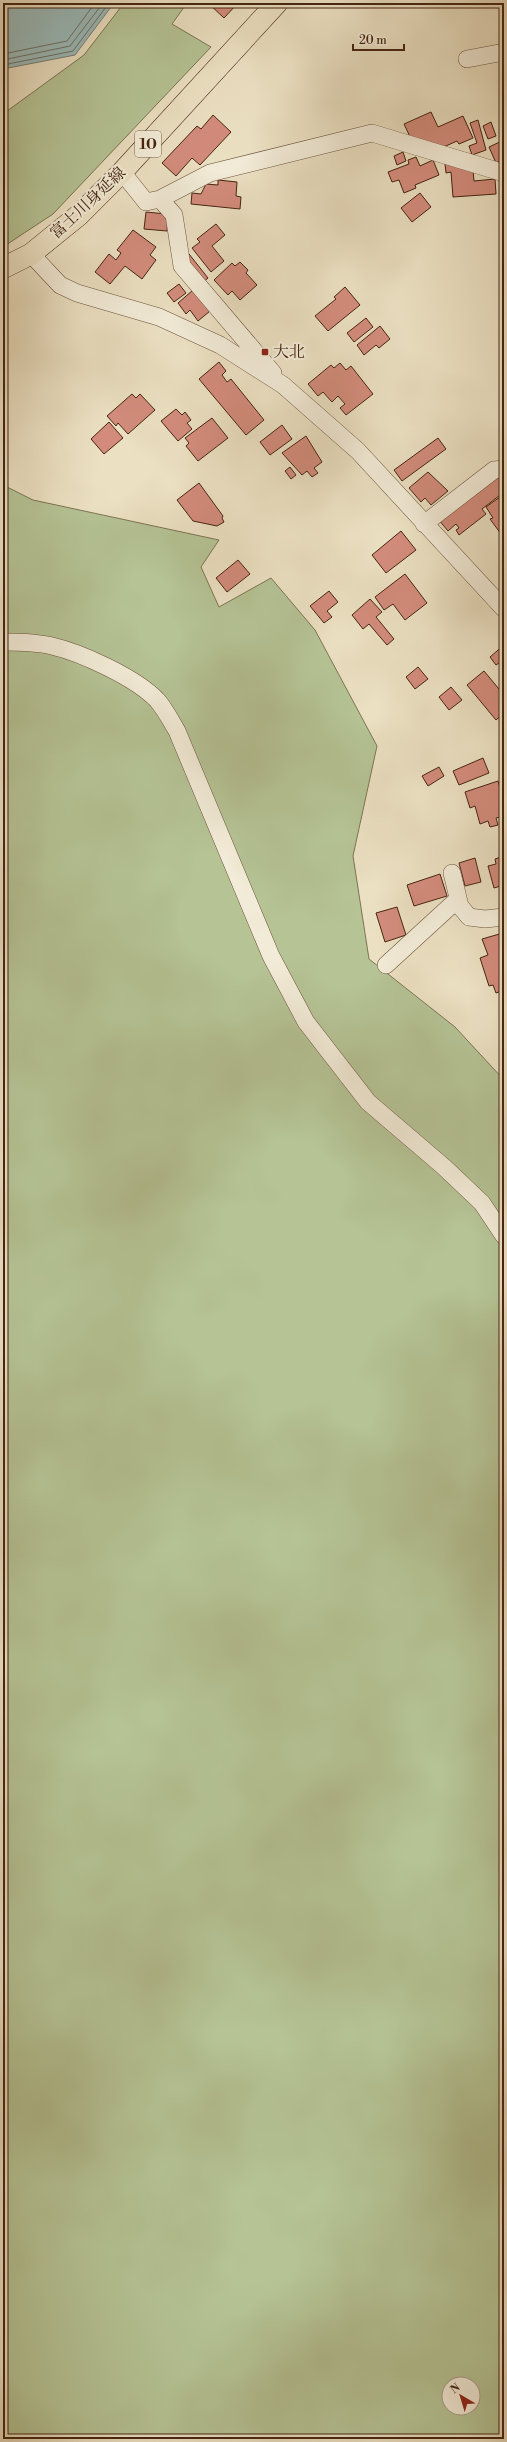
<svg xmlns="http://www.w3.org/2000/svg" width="507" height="2442" font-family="'Libre Bodoni','Noto Serif JP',serif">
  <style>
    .green { fill: #b5c395; stroke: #7d7453; fill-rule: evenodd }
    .water { fill: #9abbbb; stroke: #787f77 }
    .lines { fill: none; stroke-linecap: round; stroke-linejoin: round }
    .shore { stroke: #707066; stroke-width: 1 }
    .building { fill: #d38c7c; stroke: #452411 }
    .minor-casing { stroke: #6e533d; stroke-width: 18 }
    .major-casing { stroke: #452411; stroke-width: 22 }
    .minor { stroke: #f2ebd7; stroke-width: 17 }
    .major { stroke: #ebe0c2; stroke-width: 21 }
    .poi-dot { fill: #8f2418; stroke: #f2ebd7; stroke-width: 1.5 }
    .labels { text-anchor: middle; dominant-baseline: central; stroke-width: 4; stroke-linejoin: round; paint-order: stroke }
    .shield { fill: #f2ebd7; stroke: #79604c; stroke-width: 1 }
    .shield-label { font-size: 15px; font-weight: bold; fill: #452411 }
    .street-label { font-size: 16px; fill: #452411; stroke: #f2ebd7 }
    .poi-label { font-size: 16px; fill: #452411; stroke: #f2ebd7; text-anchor: start }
  </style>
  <rect width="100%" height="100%" fill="#ebe0c2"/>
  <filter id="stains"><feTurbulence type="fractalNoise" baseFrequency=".005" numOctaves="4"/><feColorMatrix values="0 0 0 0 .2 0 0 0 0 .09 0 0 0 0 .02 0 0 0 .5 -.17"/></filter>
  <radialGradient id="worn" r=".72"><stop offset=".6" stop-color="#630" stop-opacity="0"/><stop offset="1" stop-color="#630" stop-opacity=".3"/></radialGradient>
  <path class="green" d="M124,3h63l-15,21 39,23 -158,167 -50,33v-133l81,-59z
    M3,485l30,15 186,40 -18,27 18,40 52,-29 44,52 62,116 -24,110 16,103 86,68 49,53v1359h-501zM449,2384h24v24h-24z"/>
  <path class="water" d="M3,3h111l-39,52 -72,14z"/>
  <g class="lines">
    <path class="shore" d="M3,54l64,-13 28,-38
      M3,60l67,-14 33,-43
      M3,65l70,-14 36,-48"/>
  </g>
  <path class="building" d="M208,3h30l-14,15z
    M431,112l7,15 25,-11 10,22 -14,6 -2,-3 -20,9 -25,-9 -8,-17z
    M213,115l18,17 -31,33 -8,-7 -16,18 -14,-13 35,-37 4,3z
    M478,120l8,30 -14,5 -3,-9 8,-3 -7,-20z
    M491,122l5,14 -8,3 -5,-13z
    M504,140v19l-8,4 -7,-16z
    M403,152l3,9 -9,4 -3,-9z
    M416,157l4,9 13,-6 6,15 -24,10 1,3 -12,5 -5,-13 -7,2 -4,-10 21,-8 -1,-4z
    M445,164l28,6 1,11 21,-2 1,15 -43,3 -2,-25 -5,1z
    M218,180l19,2 -1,14 5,1 -1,12 -49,-5 1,-11 9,1 5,-10 12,1z
    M420,193l11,14 -19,15 -11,-14z
    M146,212l20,2v5l2,-1 -1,13 -23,-2z
    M216,224l9,11 -13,11 12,15 -13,11 -19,-24 8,-6 -3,-3z
    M133,230l23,17 -6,8 6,5 -14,19 -17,-13 -15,18 -15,-12 14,-18 7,6 5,-7 -4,-3z
    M189,254l19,24 -6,5 -19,-24z
    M240,262l8,8 -2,3 11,12 -17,15 -8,-9 -4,4 -14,-15 18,-17 3,3z
    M179,284l7,9 -12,9 -7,-9z
    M345,287l15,18 -32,26 -13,-15 21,-17 -2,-2z
    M193,290l17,21 -12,10 -8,-11 -4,4 -8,-11z
    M366,318l7,9 -19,15 -7,-9z
    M380,326l10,13 -11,9 -3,-3 -12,10 -7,-10z
    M219,362l7,9 -4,4 5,7 4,-3 33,41 -18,15 -47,-56z
    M340,363l6,7 5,-4 22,28 -27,21 -6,-7 5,-4 -7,-8 -6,6 -9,-10 -5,4 -10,-12 23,-19 3,3z
    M132,394l4,4 4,-4 15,16 -27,24 -10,-11 -2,3 -9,-10z
    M176,409l6,6 3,-3 6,8 -4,3 5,6 -14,12 -17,-20z
    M212,418l16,20 -30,23 -12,-15 3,-3 -4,-5z
    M109,422l14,16 -19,16 -13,-15z
    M282,425l10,14 -22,16 -10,-13z
    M306,436l16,26 -8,6 4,5 -6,4 -5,-6 -5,4 -20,-22z
    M438,438l8,11 -44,32 -8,-11z
    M290,467l6,8 -5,4 -6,-8z
    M428,472l20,19 -17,14 -6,-7 -4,4 -12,-14z
    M500,476l4,6v10l-22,17 4,5 -27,21 -3,-5 3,-2 -3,-4 -8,7 -10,-12z
    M199,483l24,33 -1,2 2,4 -7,4 -24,-5 -16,-21z
    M504,494v44l-14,-19 3,-1 -7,-11z
    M401,531l15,19 -30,23 -14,-18z
    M238,560l12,14 -23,18 -11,-14z
    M405,574l22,29 -22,17 -12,-16 -9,6 -9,-13z
    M329,591l9,11 -11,9 5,6 -8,6 -14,-17z
    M370,599l12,13 -6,5 18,22 -7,6 -18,-21 -6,5 -11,-14z
    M504,645v19l-2,-3 -6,4 -6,-8z
    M418,667l10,12 -13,10 -9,-12z
    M484,671l20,24v18l-8,7 -29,-35z
    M451,687l11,13 -13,10 -10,-13z
    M483,758l6,15 -30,12 -6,-14z
    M439,767l5,9 -16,10 -6,-10z
    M498,781l6,19v16l-8,2 2,7 -8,2 -2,-6 -8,3 -5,-18 -5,2 -5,-16z
    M504,856v29l-10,3 -6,-22 8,-2 -1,-5z
    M475,858l6,24 -16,4 -6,-23z
    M440,874l7,22 -33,10 -7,-21z
    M397,907l9,28 -21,7 -9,-29z
    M503,933l1,57 -8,3 -3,-8 -4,1 -9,-28 8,-3 -6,-16z"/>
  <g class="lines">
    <g class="minor-casing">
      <path id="minor" d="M467,59l37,-7
        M122,172l24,30 14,-3 50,-26 162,-40 132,40
        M160,199l14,16 8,51 91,107
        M31,254l29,31 17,8 82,24 61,28 63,40 75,66 146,158
        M424,524l70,-54 10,-1
        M3,642c16,0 33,0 49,4 30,7 84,32 105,54 8,9 14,21 20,31l94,225 35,66 62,80 76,65 38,36 22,33
        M452,873l8,33 9,11 16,2 19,-2
        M386,965l72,-66"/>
    </g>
    <g class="major-casing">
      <path id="major" d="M3,268l28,-14 48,-39 43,-43 155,-169"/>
    </g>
    <use href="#minor" class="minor"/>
    <use href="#major" class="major"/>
  </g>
  <rect class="poi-dot" x="261" y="348" width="8" height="8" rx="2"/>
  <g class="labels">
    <rect class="shield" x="135" y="131" width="26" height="26" rx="3"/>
    <g class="shield-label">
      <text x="148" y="144">10</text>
    </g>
    <g class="street-label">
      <text transform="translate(88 203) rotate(-43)">富士川身延線</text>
    </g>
    <g class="poi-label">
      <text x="273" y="352">大北</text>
    </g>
  </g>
  <rect width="507" height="2442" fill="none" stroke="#ebe0c2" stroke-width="16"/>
  <rect x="4" y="4" width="499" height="2434" fill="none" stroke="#452411" stroke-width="2"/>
  <rect x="8" y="8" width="491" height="2426" fill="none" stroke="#452411"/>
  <g transform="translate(461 2396) rotate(322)"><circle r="19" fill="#f2ebd7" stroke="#ad9b88"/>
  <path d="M0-3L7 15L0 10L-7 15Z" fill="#8f2418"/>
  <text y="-6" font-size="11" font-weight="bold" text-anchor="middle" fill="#452411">N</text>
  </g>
  <path d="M353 44v6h51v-6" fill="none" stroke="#452411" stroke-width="2"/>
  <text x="359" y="44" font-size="12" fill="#452411" stroke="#f2ebd7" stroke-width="3" paint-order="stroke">20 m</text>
  <rect width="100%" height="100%" filter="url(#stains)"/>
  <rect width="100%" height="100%" fill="url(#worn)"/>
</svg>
